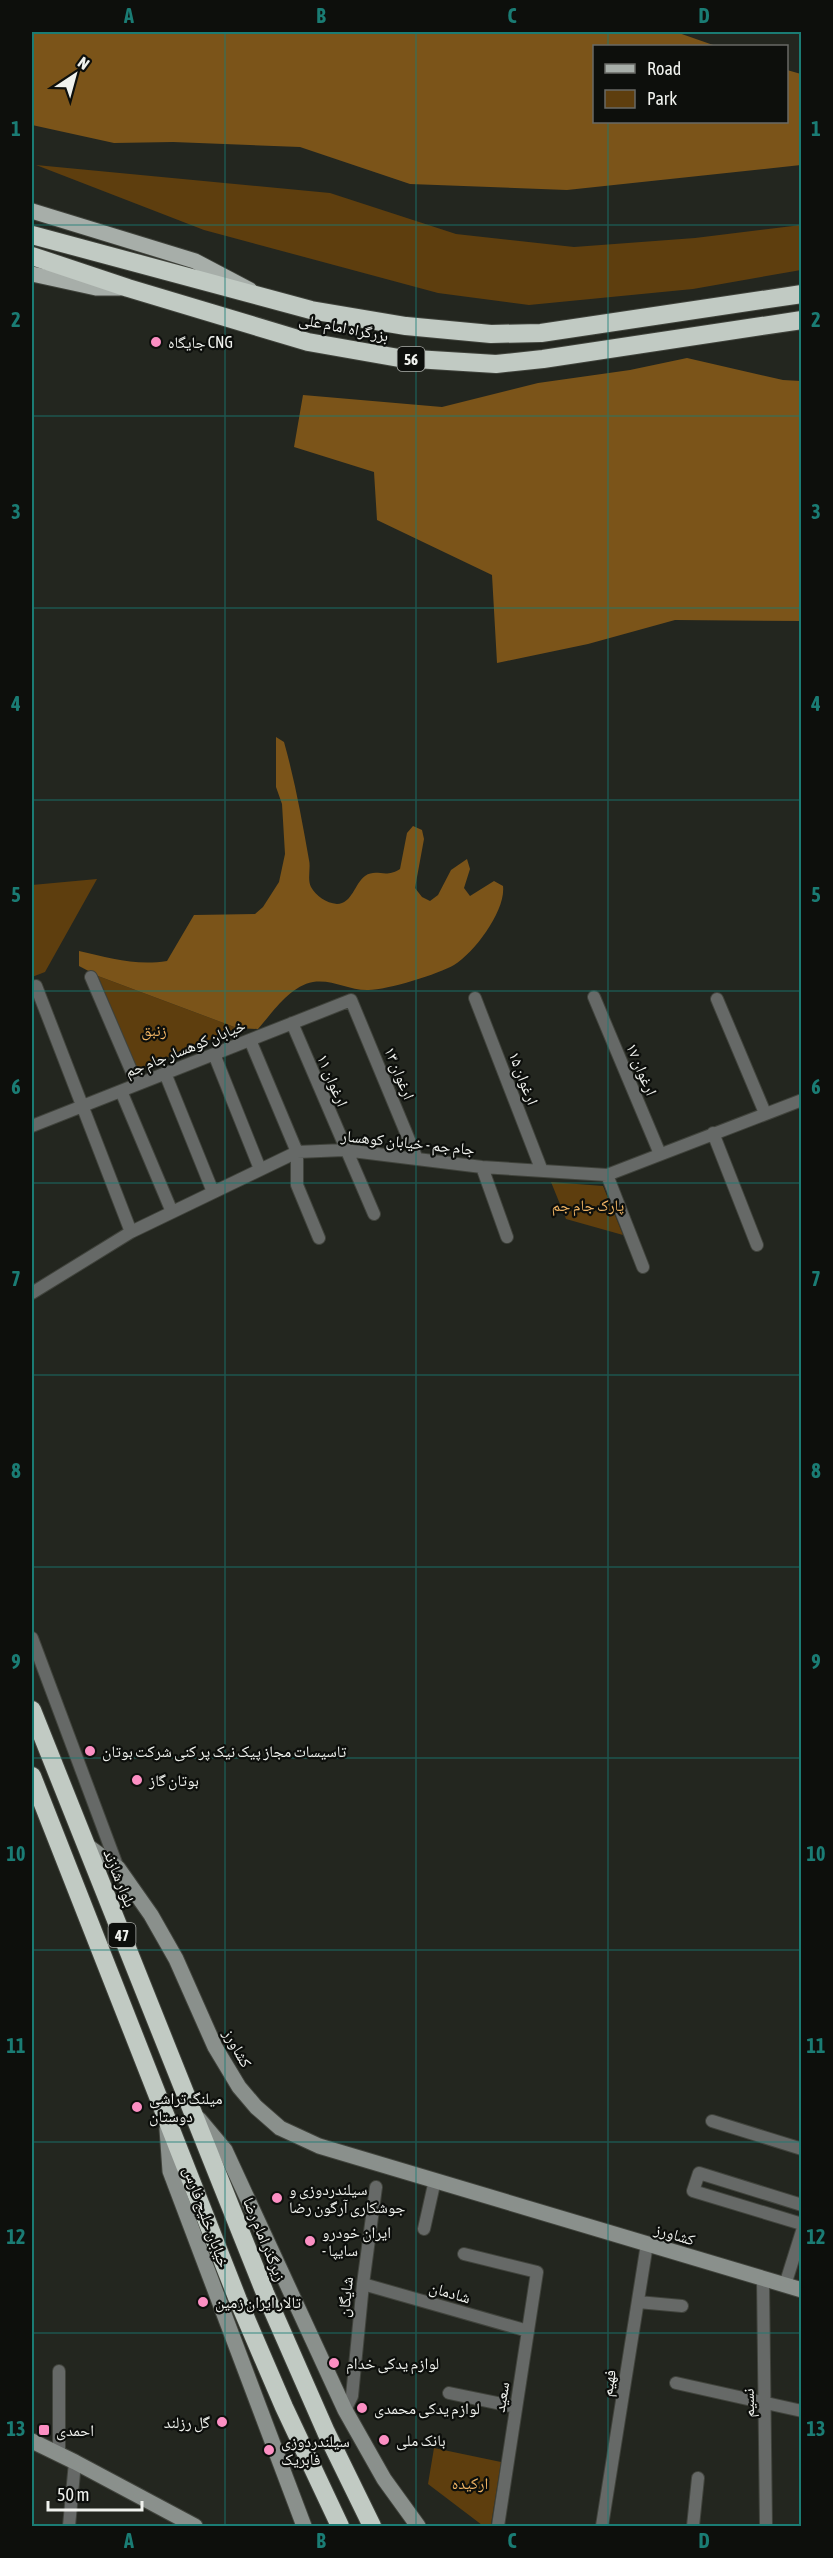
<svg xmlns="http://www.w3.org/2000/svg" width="833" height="2558" font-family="'Asap Condensed','Noto Naskh Arabic',sans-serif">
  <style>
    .green { fill: #5e3e0e }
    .forest { fill: #7b5419 }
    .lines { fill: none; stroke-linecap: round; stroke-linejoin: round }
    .street-casing { stroke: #40433c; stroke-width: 14 }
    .secondary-casing { stroke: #40433c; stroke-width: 17 }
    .primary-casing { stroke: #40433c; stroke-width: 17 }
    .highway-casing { stroke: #40433c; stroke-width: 20 }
    .street { stroke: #666967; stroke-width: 12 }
    .secondary { stroke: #8a908c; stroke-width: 15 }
    .primary { stroke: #a7aea9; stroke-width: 15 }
    .highway { stroke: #c1cac3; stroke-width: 18 }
    .grid { fill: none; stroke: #1a7c74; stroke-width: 1.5; stroke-opacity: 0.55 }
    .poi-dot { fill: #fc8fc3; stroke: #0d0f0c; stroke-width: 2 }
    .labels { text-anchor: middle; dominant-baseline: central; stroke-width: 4.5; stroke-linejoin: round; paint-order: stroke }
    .shield { fill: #0d0f0c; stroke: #acaeaa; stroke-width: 1.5 }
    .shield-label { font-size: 15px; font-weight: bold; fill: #f0f2ee }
    .street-label { font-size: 16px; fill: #f0f2ee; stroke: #0d0f0c }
    .poi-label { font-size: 16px; fill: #f0f2ee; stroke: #0d0f0c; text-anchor: start }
    .park-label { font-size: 16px; fill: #f1b565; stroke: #0d0f0c }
    .neatline { fill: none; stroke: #1a7c74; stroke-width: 2 }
    .grid-label { font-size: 20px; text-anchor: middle; font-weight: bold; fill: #1a7c74 }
  </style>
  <rect width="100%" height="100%" fill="#23261f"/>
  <path class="green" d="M36,165l294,28 126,41 118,13 121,-9 106,-13v45l-108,19 -164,16 -91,-12 -234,-63z
    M97,879l-52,93 -13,5v-92z
    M98,976l139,52 -99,42z
    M551,1182l52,4 20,49 -57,-16z
    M434,2448l67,14 -10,62 -9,1 -54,-41z"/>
  <path class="forest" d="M32,32h644l40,14h-122v76h192l1,-52 14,4v91l-234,25 -157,-6 -110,-37 -127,-5 -59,1 -82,-18z
    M687,358l96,22 18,1v240l-126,-1 -87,24 -91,19 -5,-88 -115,-55 -3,-48 -80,-25 9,-52 139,12 96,-24 92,-13z
    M276,737l8,5c11,39 18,78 25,118 2,8 -2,19 2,27 5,9 15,16 26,17 15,0 18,-21 28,-28 12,-8 20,3 35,-7l7,-36 6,-7 9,4 2,9 -9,49 7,9 8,4 8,-6 13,-25 16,-11 3,10 -6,19 6,8 24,-15 9,5c3,24 -28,66 -49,79 -15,9 -70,26 -87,25 -19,0 -35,-11 -54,-8 -23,4 -41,31 -55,47l-21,-1 -139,-52 -19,-10v-15c30,7 57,15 88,10l27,-46 61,-1 8,-7 16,-25 6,-28 -3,-50 -6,-17z"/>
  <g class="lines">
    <g class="street-casing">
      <path id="street" d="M91,977l46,107
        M32,987l4,-1 95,246
        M594,997l66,157
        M475,998l67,173
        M717,999l48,114
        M292,1023l82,191
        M250,1040l47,112v33l22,53
        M214,1054l46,115
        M165,1073l48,119
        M121,1091l51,121
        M32,1126l319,-126 66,159
        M713,1133l44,112
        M482,1167l25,70
        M607,1175l36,92
        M32,1293l99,-61 166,-80 47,-2 138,17 125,8 195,-75
        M32,1638l86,230
        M712,2121l90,28
        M802,2205l-103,-32 -6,18 109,33
        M424,2229l11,-49
        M464,2254l73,18 -39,254
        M763,2279l3,247
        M363,2284l165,47
        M785,2285l17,-54
        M638,2302l44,4
        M59,2371v83
        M676,2383l126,28
        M449,2393l67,14
        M345,2410l7,-14 11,-112 13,-97
        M69,2526l6,-64
        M602,2526l45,-282
        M693,2526l5,-48"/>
    </g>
    <g class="secondary-casing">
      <path id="secondary" d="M85,1844l33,24 33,47 25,44 39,88 24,40 17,20 24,21 39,18 483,144
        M199,2119l26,31 120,260 39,69 34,47
        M167,2129l3,42 134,355
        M32,2441l43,21 120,64"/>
    </g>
    <g class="primary-casing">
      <path id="primary" d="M32,211l163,50 55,29
        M32,274l64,14h24"/>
    </g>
    <g class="highway-casing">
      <path id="highway" d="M32,235l279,75 95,16 85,8 50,-1 261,-39
        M32,256l96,32 180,54 91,16 97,6 47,-5 259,-39
        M32,1710l233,583 61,139 46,94
        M32,1776l206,524 46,107 56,119"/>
    </g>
    <use href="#street" class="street"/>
    <use href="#secondary" class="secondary"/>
    <use href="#primary" class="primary"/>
    <use href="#highway" class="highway"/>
  </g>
  <path class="grid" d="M225,32v2494M416,32v2494M608,32v14M608,122v2404M32,225h770M32,416h770M32,608h770M32,800h770M32,991h770M32,1183h770M32,1375h770M32,1567h770M32,1758h770M32,1950h770M32,2142h770M32,2333h770"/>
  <g class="poi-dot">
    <circle cx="156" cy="342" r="6"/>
    <circle cx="90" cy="1751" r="6"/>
    <circle cx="137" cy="1780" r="6"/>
    <circle cx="137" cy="2107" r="6"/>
    <circle cx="277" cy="2198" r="6"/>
    <circle cx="310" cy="2241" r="6"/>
    <circle cx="203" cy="2302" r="6"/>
    <circle cx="334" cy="2363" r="6"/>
    <circle cx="362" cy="2408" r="6"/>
    <circle cx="222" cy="2422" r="6"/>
    <rect x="38" y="2424" width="12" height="12" rx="3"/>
    <circle cx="384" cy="2440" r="6"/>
    <circle cx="269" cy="2450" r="6"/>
  </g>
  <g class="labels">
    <g class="shield">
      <rect x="397.5" y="347" width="27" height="24" rx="4.5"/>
      <rect x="108.5" y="1923" width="27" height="24" rx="4.5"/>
    </g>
    <g class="shield-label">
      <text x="411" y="359">56</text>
      <text x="122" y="1935">47</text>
    </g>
    <g class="street-label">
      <text transform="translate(344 327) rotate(11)">بزرگراه امام علی</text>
      <text transform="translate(185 1048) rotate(-22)">خیابان کوهسار جام جم</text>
      <text transform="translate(642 1069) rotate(67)">ارغوان ۱۷</text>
      <text transform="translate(400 1073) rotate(68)">ارغوان ۱۳</text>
      <text transform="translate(524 1078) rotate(69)">ارغوان ۱۵</text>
      <text transform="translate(333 1080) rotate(67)">ارغوان ۱۱</text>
      <text transform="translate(408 1142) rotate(6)">جام جم - خیابان کوهسار</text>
      <text transform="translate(120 1878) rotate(68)">بلوار شازند</text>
      <text transform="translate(238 2048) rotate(61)">کشاورز</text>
      <text transform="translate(207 2217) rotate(70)">خیابان خلیج فارس</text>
      <text transform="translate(675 2234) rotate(17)">کشاورز</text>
      <text transform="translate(265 2239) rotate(68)">زیرگذر امام رضا</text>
      <text transform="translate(450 2292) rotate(16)">شادمان</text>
      <text transform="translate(345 2297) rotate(-84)">شایگان</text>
      <text transform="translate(608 2383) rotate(-81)">فهیم</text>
      <text transform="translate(501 2397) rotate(-81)">سعید</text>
      <text transform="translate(748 2403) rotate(-91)">نسیم</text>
    </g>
    <g class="poi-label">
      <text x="168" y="342">جایگاه CNG</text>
      <text x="102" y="1751">تاسیسات مجاز پیک نیک پر کنی شرکت بوتان</text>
      <text x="149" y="1780">بوتان گاز</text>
      <text x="149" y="2098">میلنگ تراشی<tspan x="149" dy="18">دوستان</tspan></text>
      <text x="289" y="2189">سیلندردوزی و<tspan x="289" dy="18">جوشکاری آرگون رضا</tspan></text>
      <text x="322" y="2232">ایران خودرو<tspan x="322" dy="18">- سایپا</tspan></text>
      <text x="215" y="2302">تالار ایران زمین</text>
      <text x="346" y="2363">لوازم یدکی خدام</text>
      <text x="374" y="2408">لوازم یدکی محمدی</text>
      <text x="210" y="2422" text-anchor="end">گل رزلند</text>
      <text x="56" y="2430">احمدی</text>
      <text x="396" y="2440">بانک ملی</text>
      <text x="281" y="2441">سیلندردوزی<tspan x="281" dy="18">فابریک</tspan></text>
    </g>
    <g class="park-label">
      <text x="154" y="1030">زنبق</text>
      <text x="588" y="1205">پارک جام جم</text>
      <text x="470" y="2483">ارکیده</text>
    </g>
  </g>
  <rect width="833" height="2558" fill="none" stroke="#0d0f0c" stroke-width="66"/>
  <rect x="593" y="45" width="195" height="78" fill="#0d0f0c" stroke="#686a66" stroke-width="1.5"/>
  <rect x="605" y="64" width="30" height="9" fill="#a7aea9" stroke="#686a66" stroke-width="1.5"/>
  <text x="647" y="75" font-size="18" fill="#f0f2ee">Road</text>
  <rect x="605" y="90" width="30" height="18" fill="#5e3e0e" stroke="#686a66" stroke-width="1.5"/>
  <text x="647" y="105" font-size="18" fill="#f0f2ee">Park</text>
  <g transform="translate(75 75) rotate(36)" stroke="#0d0f0c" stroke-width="4.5" paint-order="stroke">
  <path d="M0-4.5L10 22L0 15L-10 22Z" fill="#f0f2ee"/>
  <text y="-9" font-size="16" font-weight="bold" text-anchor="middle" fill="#f0f2ee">N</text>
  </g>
  <path d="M48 2501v9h94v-9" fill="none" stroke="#f0f2ee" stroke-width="3"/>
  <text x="57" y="2501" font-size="18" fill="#f0f2ee" stroke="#0d0f0c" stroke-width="4.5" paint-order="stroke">50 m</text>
  <rect x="33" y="33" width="767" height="2492" class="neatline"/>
  <g class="grid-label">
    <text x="129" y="23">A</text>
    <text x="321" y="23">B</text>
    <text x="512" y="23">C</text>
    <text x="704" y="23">D</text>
    <text x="16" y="136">1</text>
    <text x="816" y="136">1</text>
    <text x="16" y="327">2</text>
    <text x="816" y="327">2</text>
    <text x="16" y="519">3</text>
    <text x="816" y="519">3</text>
    <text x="16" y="711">4</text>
    <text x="816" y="711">4</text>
    <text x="16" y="902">5</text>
    <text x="816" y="902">5</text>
    <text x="16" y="1094">6</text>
    <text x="816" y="1094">6</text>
    <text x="16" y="1286">7</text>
    <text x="816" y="1286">7</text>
    <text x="16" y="1478">8</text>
    <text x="816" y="1478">8</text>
    <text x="16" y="1669">9</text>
    <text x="816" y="1669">9</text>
    <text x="16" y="1861">10</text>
    <text x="816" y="1861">10</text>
    <text x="16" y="2053">11</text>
    <text x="816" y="2053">11</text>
    <text x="16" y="2244">12</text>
    <text x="816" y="2244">12</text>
    <text x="16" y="2436">13</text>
    <text x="816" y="2436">13</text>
    <text x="129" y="2548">A</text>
    <text x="321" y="2548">B</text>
    <text x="512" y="2548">C</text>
    <text x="704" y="2548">D</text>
  </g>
</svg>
